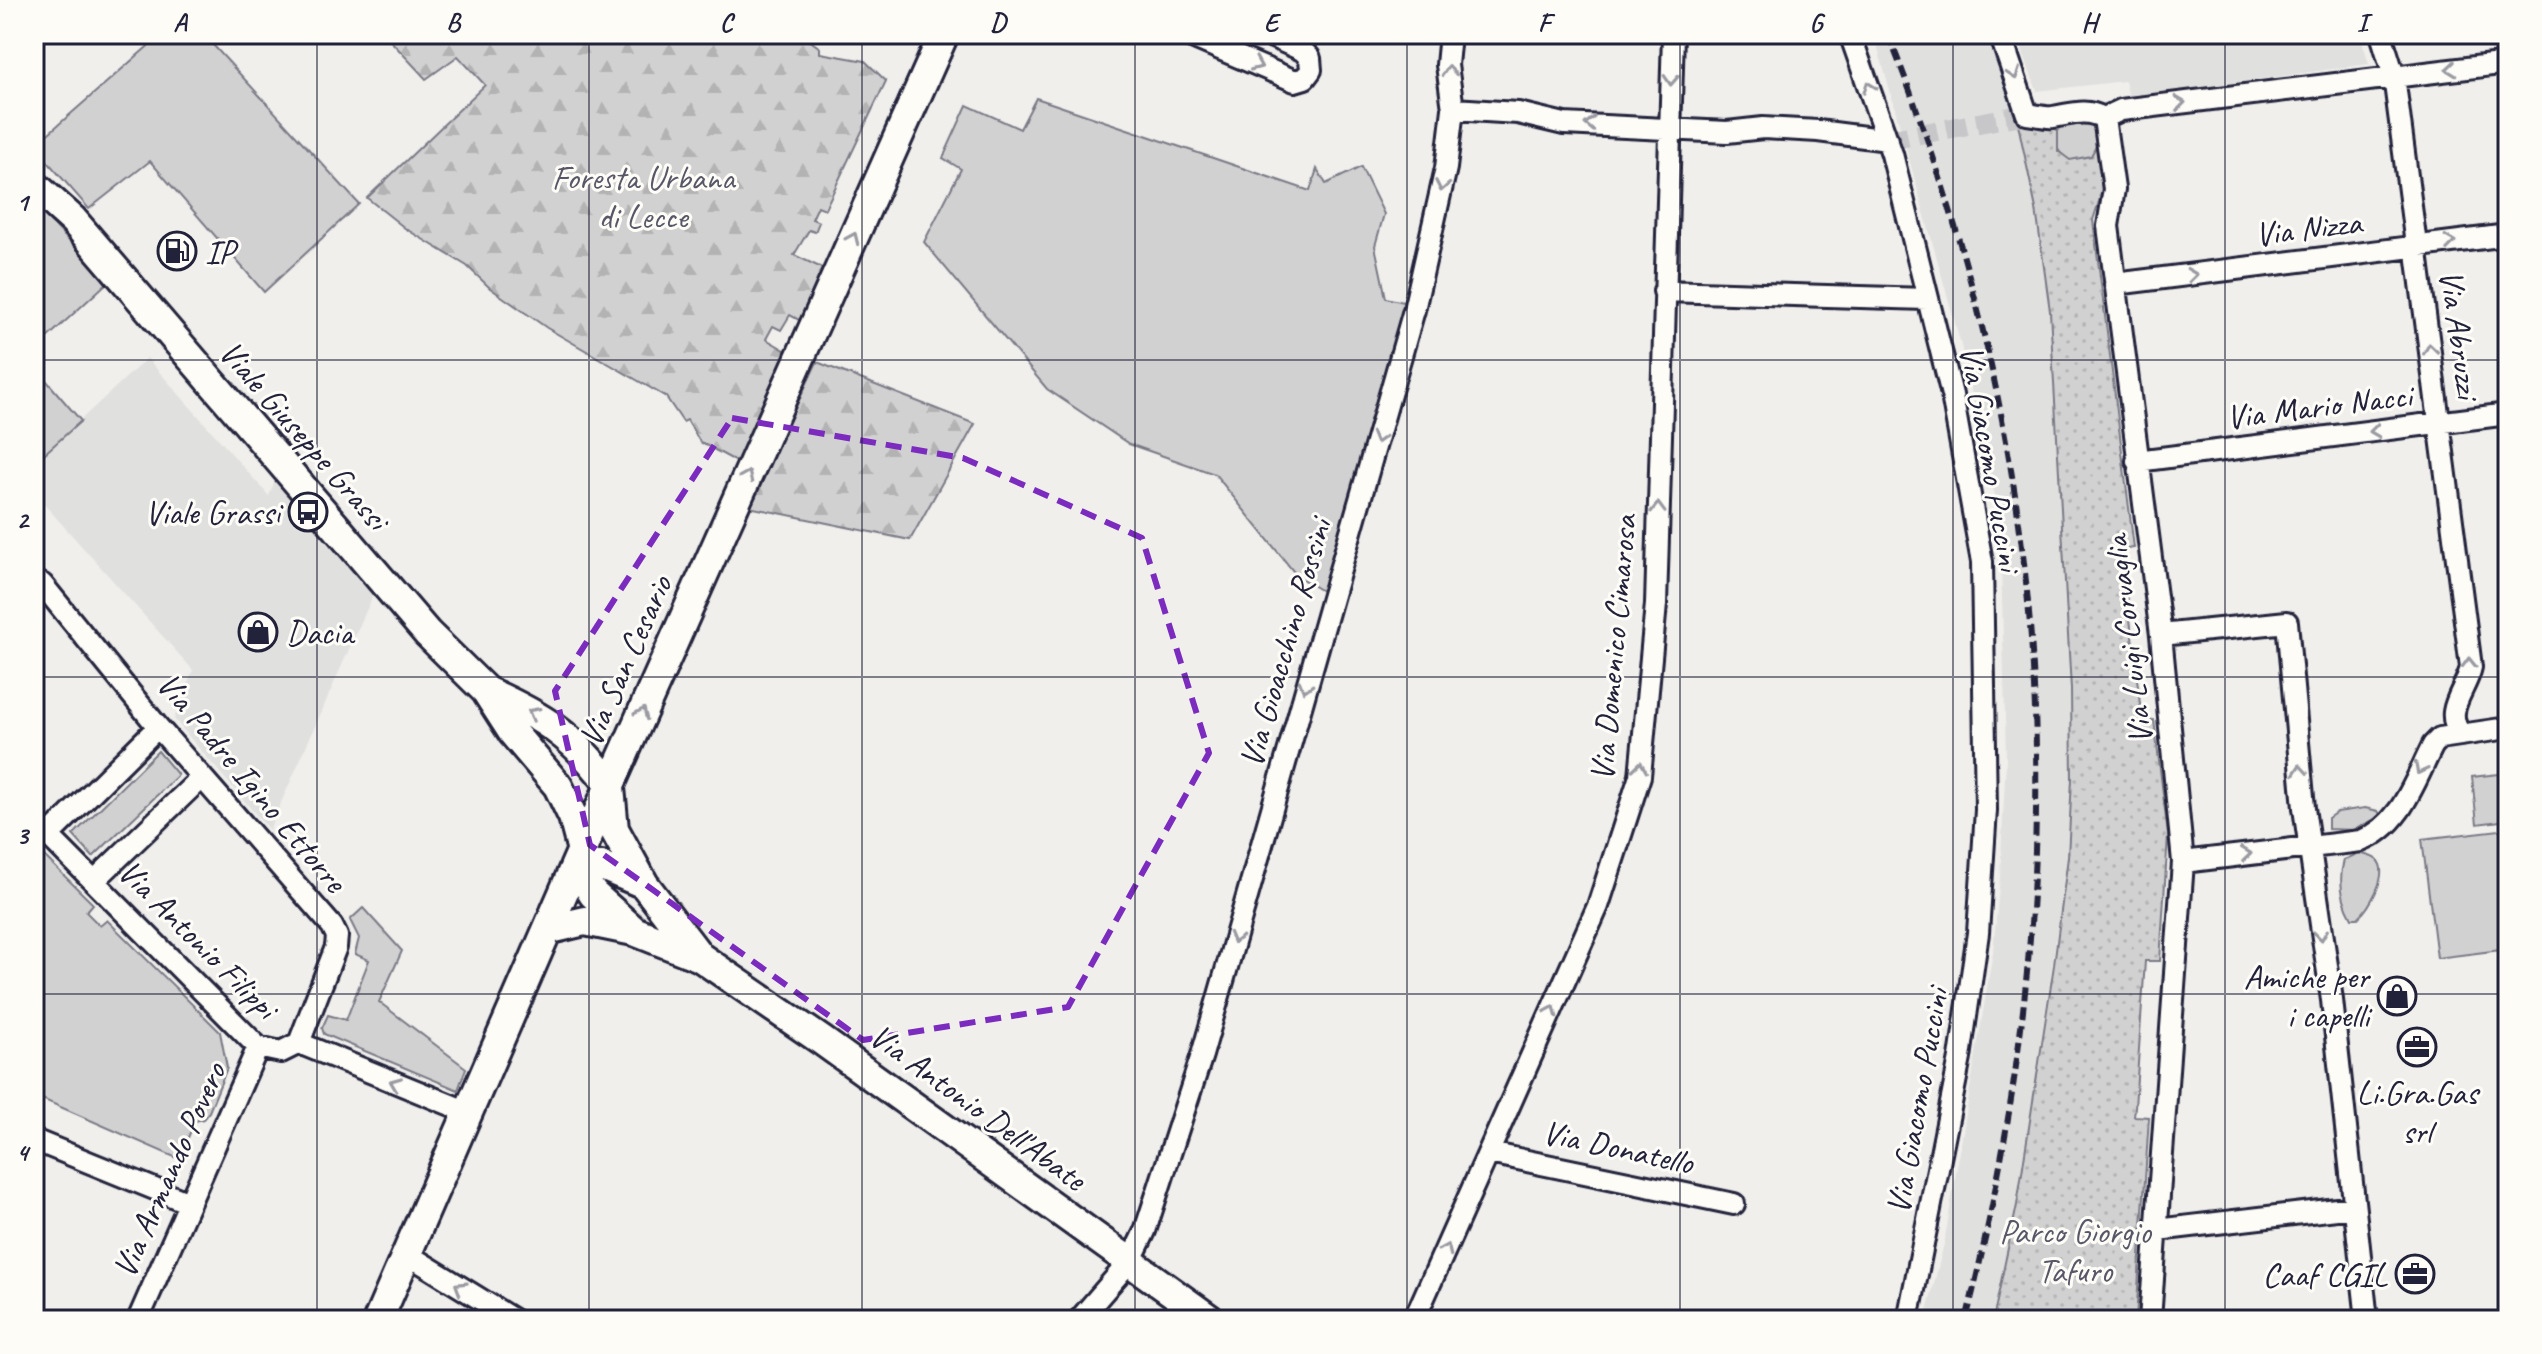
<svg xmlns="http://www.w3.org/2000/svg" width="2542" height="1354" font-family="Caveat,sans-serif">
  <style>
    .built { fill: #e0e0df }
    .grass { fill: #d2d1d1; stroke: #7a7a86; stroke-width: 2 }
    .forest { fill: url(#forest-firs); stroke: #7a7a86; stroke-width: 2 }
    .park { fill: url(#park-dots); stroke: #7a7a86; stroke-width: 2 }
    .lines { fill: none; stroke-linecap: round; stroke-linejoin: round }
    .street-tunnel { stroke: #c7c6c9; stroke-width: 20; stroke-dasharray: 20 10; stroke-linecap: butt }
    .street-casing { stroke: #22223b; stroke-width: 26 }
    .secondary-casing { stroke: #22223b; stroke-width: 34 }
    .street { stroke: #fdfcf7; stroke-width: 20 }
    .secondary { stroke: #fdfcf7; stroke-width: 28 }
    .rail { stroke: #22223b; stroke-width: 6; stroke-dasharray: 12 6; stroke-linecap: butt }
    .oneway { stroke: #9a9aa2 }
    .marked { fill: none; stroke: #7b2cbf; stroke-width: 6; stroke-dasharray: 16 10; stroke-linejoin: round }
    .grid { fill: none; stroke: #22223b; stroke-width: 2; stroke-opacity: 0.55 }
    .labels { text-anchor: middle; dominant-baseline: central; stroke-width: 6; stroke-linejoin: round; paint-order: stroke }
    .park-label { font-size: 34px; fill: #575768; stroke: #fdfcf7 }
    .street-label { font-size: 34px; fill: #22223b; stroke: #fdfcf7 }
    .poi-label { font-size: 34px; fill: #22223b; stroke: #fdfcf7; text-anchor: end }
    .neatline { fill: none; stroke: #22223b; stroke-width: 3 }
    .grid-label { font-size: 26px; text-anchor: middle; font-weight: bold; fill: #22223b }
  </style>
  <defs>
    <pattern id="forest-firs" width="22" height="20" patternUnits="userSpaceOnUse" patternTransform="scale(2)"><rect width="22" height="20" fill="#d2d1d1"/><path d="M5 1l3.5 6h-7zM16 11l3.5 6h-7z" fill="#b4b3b4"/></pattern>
    <pattern id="park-dots" width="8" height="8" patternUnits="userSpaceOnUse" patternTransform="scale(2)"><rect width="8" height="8" fill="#d2d1d1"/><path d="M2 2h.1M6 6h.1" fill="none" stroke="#b4b3b4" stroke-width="1.8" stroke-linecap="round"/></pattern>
  </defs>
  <rect width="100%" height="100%" fill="#f0efec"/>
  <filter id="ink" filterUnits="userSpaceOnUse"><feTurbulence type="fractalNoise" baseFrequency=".0125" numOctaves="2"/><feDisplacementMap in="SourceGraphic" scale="16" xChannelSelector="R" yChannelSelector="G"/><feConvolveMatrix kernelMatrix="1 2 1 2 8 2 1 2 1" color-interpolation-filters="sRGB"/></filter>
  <g filter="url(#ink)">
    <path class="built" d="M1874,34h115l29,90 18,85 14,102 21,378 1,90 -4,78 -51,348 -24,115h-68l19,-76 24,-142 25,-150 7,-76 6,-117 -6,-241 -40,-177z
      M2016,34h344l9,30 -240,33 -4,-16 -88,10z
      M147,358l122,138 6,-16 52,64 47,49 -105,237 -95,-111 19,-49 -159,-177v-30z"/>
    <path class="grass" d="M162,34h41l156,170 -95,88 -114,-131 -61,48 -55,-63z
      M1036,98l274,93 7,-22 9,15 35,-17 23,47 -9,32 11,52 22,5 -86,288 -25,-15 -82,-102 -86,-30 -82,-55 -123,-147 37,-73 -18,-11 24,-53 53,24z
      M2056 140a21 21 0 1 1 42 0a21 21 0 1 1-42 0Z
      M34,204l74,78 -74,68z
      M34,366l47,55 -47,42z
      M158,751l20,24 -85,82 -20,-22z
      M2508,773v47l-31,4 -5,-47z
      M2365,808l13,3 3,5 -27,14 -26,-1v-11l9,-6z
      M2508,829v120l-71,9 -15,-119z
      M34,846l59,58 -7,8 14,14 7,-6 113,112 7,36 -18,44 -6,7 -8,2 -16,38 -139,-61 -6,12z
      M2359,853c6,2 14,3 18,7 13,14 -8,48 -19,58h-6c-10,-18 -14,-38 -8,-58z
      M363,908l39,43 -23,51 87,66 -8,22 -134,-56 -2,-6 6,-13 18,5 23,-60 -14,-6 4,-16 -9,-18z"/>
    <path class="forest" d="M369,34h432l19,14v5l45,8 21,20 -61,128 -7,-3 -6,13 7,3 -4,10 -6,-2 -15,25 30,14 -23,52 -11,-6 -9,15 -8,-4 -7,13 22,13 -49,111 -39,-21 -13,-22 -4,2 -17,-25 -119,-69 -57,-40 -23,-22 -61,-37 -39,-31 118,-113 -27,-29 -32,23 -37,-40z
      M817,362l158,62 -65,116 -161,-33z"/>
    <path class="park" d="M2035,121l23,9v21l12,9 21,-4 7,-14 4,50 -9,28 41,328 -12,2 20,171 12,-1 14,115 -8,126h-15l-10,146 -1,9 15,1 -13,203h-143l24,-115 37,-240 14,-108 4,-78 -1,-90 -21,-378 -14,-102 -18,-85z"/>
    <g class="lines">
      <path class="street-tunnel" d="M1888,140l139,-26"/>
      <g class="street-casing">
        <path id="street" d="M1185,34l110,47 10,-3 6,-8 -1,-12 -8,-8 -36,-16
          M1850,34l42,120 60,241 30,167 4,248 -8,123 -18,125 -52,262
          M2000,34l27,80c9,1 19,4 26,3 20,-3 31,-9 51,1
          M2381,34l13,42 77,591c-5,24 -29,44 -10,67
          M1453,109l65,4 46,11 163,8 36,-4 55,3 70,9
          M2104,118l10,71 -6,37 53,409 22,227 -33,458
          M2104,118l17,-8 387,-47
          M2115,284l393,-49
          M1664,291l263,8
          M2137,461l371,-47
          M34,582l8,2 116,143 174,199 5,10 -1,11 -37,96
          M2161,635l126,-13 17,186 28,192 35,320
          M34,821l224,226 23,5 18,-9 169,69
          M48,836l110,-109
          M2183,862l178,-21c40,-15 53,-59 72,-96l7,-7 68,-10
          M94,881l108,-104
          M34,1140l155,63
          M1489,1153l245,51
          M2157,1230l197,-23
          M407,1254l107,66
          M138,1320l120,-273
          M1079,1320l52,-60 14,-29 57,-176 212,-745 32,-142 7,-59 -6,-44 3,-31
          M1414,1320l184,-414 42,-130 16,-172 17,-570"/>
      </g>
      <g class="secondary-casing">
        <path id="secondary" d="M34,185l39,35 354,413 59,58 27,42 45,53 15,31 9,34
          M486,691c56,25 87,44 124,94
          M610,788l4,41 30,55 55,72
          M576,865l17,29 40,36
          M576,865l26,1 42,18
          M547,930l38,-9 49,10 66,26 121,83 390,280
          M378,1320l232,-535 334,-751"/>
      </g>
      <use href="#street" class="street"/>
      <use href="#secondary" class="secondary"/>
      <path class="rail" d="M1888,34c171,428 190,840 78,1286"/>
    </g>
    <defs><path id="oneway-chevron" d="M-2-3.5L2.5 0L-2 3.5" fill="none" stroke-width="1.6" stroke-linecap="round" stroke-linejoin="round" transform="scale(2)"/></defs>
    <g class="oneway">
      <use href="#oneway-chevron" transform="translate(1257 65) rotate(23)"/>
      <use href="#oneway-chevron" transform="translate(2451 69) rotate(174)"/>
      <use href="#oneway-chevron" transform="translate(1449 71) rotate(-94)"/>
      <use href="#oneway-chevron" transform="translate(2014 74) rotate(71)"/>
      <use href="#oneway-chevron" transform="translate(1671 80) rotate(93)"/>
      <use href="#oneway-chevron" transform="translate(1869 87) rotate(-110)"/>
      <use href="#oneway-chevron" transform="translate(2180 103) rotate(-7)"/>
      <use href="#oneway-chevron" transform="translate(1590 124) rotate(-178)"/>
      <use href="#oneway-chevron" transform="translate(1442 186) rotate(101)"/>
      <use href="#oneway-chevron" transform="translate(853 238) rotate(-66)"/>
      <use href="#oneway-chevron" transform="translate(2450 242) rotate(-7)"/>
      <use href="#oneway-chevron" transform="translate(2192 275) rotate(-7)"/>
      <use href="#oneway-chevron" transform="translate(2430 349) rotate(-98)"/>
      <use href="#oneway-chevron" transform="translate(2375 431) rotate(173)"/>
      <use href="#oneway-chevron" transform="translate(1378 438) rotate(106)"/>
      <use href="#oneway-chevron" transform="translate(747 476) rotate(-66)"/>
      <use href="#oneway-chevron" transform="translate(1658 508) rotate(-89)"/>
      <use href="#oneway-chevron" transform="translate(2469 663) rotate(-91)"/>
      <use href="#oneway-chevron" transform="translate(1305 687) rotate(106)"/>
      <use href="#oneway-chevron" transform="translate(533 713) rotate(-152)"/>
      <use href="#oneway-chevron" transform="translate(642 713) rotate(-66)"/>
      <use href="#oneway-chevron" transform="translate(1640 767) rotate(-82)"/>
      <use href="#oneway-chevron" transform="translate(2420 769) rotate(117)"/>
      <use href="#oneway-chevron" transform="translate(2300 770) rotate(-95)"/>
      <use href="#oneway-chevron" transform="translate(2246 854) rotate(-6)"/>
      <use href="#oneway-chevron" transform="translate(2321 935) rotate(82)"/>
      <use href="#oneway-chevron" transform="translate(1235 938) rotate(106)"/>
      <use href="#oneway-chevron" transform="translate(1552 1011) rotate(-66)"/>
      <use href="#oneway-chevron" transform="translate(395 1083) rotate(-158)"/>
      <use href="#oneway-chevron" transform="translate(1446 1249) rotate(-66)"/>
      <use href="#oneway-chevron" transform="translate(460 1287) rotate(-148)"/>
    </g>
  </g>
  <path class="marked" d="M732,418l231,40 179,80 67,215 -141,254 -205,33 -273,-195 -35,-154z"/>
  <path class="grid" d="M317,34v1286M589,34v1286M862,34v1286M1135,34v1286M1407,34v1286M1680,34v1286M1953,34v1286M2225,34v1286M34,360h2474M34,677h2474M34,994h2474"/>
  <defs>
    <g id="fuel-ring" transform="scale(2)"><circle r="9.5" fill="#fdfcf7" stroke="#22223b" stroke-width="1.5"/><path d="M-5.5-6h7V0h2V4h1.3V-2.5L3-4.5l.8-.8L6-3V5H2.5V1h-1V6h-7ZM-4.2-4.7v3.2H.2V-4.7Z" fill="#22223b"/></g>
    <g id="bus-ring" transform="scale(2)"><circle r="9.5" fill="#fdfcf7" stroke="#22223b" stroke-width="1.5"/><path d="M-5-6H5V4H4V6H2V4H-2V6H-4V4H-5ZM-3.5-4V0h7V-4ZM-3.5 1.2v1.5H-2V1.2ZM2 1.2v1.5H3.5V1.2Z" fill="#22223b"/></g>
    <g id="shop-ring" transform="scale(2)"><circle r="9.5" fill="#fdfcf7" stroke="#22223b" stroke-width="1.5"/><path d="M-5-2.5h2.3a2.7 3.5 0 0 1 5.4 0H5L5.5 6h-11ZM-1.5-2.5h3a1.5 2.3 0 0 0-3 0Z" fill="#22223b"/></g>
    <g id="office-ring" transform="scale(2)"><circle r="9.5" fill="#fdfcf7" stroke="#22223b" stroke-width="1.5"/><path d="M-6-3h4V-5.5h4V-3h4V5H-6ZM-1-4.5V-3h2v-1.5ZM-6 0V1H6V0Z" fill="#22223b"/></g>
  </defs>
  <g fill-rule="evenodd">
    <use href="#fuel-ring" x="177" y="251"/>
    <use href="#bus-ring" x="308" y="512"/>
    <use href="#shop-ring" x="258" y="632"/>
    <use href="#shop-ring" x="2397" y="996"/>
    <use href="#office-ring" x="2417" y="1047"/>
    <use href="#office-ring" x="2415" y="1274"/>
  </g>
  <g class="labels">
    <g class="park-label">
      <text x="643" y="177">Foresta Urbana<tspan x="643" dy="39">di Lecce</tspan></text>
      <text x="2075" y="1231">Parco Giorgio<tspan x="2075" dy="39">Tafuro</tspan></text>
    </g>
    <g class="street-label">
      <text transform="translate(2308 228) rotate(-7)">Via Nizza</text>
      <text transform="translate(2460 334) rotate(82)">Via Abruzzi</text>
      <text transform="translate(2319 406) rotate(-7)">Via Mario Nacci</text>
      <text transform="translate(304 435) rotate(49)">Viale Giuseppe Grassi</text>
      <text transform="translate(1991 458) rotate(80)">Via Giacomo Puccini</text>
      <text transform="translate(2128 640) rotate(-97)">Via Luigi Corvaglia</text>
      <text transform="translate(1285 643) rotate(-74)">Via Gioacchino Rossini</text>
      <text transform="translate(1613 648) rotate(-85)">Via Domenico Cimarosa</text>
      <text transform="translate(625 661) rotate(-66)">Via San Cesario</text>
      <text transform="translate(252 782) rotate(50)">Via Padre Igino Ettorre</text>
      <text transform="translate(198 939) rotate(45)">Via Antonio Filippi</text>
      <text transform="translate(1917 1101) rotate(-80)">Via Giacomo Puccini</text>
      <text transform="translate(978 1107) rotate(36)">Via Antonio Dell'Abate</text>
      <text transform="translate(1618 1147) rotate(12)">Via Donatello</text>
      <text transform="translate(169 1170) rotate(-66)">Via Armando Povero</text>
    </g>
    <g class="poi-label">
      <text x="205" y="251" text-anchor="start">IP</text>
      <text x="280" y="512">Viale Grassi</text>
      <text x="286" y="632" text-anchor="start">Dacia</text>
      <text x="2369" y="976">Amiche per<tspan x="2369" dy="39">i capelli</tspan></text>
      <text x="2417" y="1092" text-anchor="middle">Li.Gra.Gas<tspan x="2417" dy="39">srl</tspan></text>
      <text x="2387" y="1274">Caaf CGIL</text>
    </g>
  </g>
  <rect width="2542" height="1354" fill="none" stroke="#fdfcf7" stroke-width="88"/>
  <rect x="44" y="44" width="2454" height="1266" class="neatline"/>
  <g class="grid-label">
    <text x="180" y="31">A</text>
    <text x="453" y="31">B</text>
    <text x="726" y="31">C</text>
    <text x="998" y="31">D</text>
    <text x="1271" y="31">E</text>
    <text x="1544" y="31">F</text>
    <text x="1816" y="31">G</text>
    <text x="2089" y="31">H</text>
    <text x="2362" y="31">I</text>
    <text x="22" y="211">1</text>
    <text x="22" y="528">2</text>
    <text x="22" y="844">3</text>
    <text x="22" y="1161">4</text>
  </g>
</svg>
